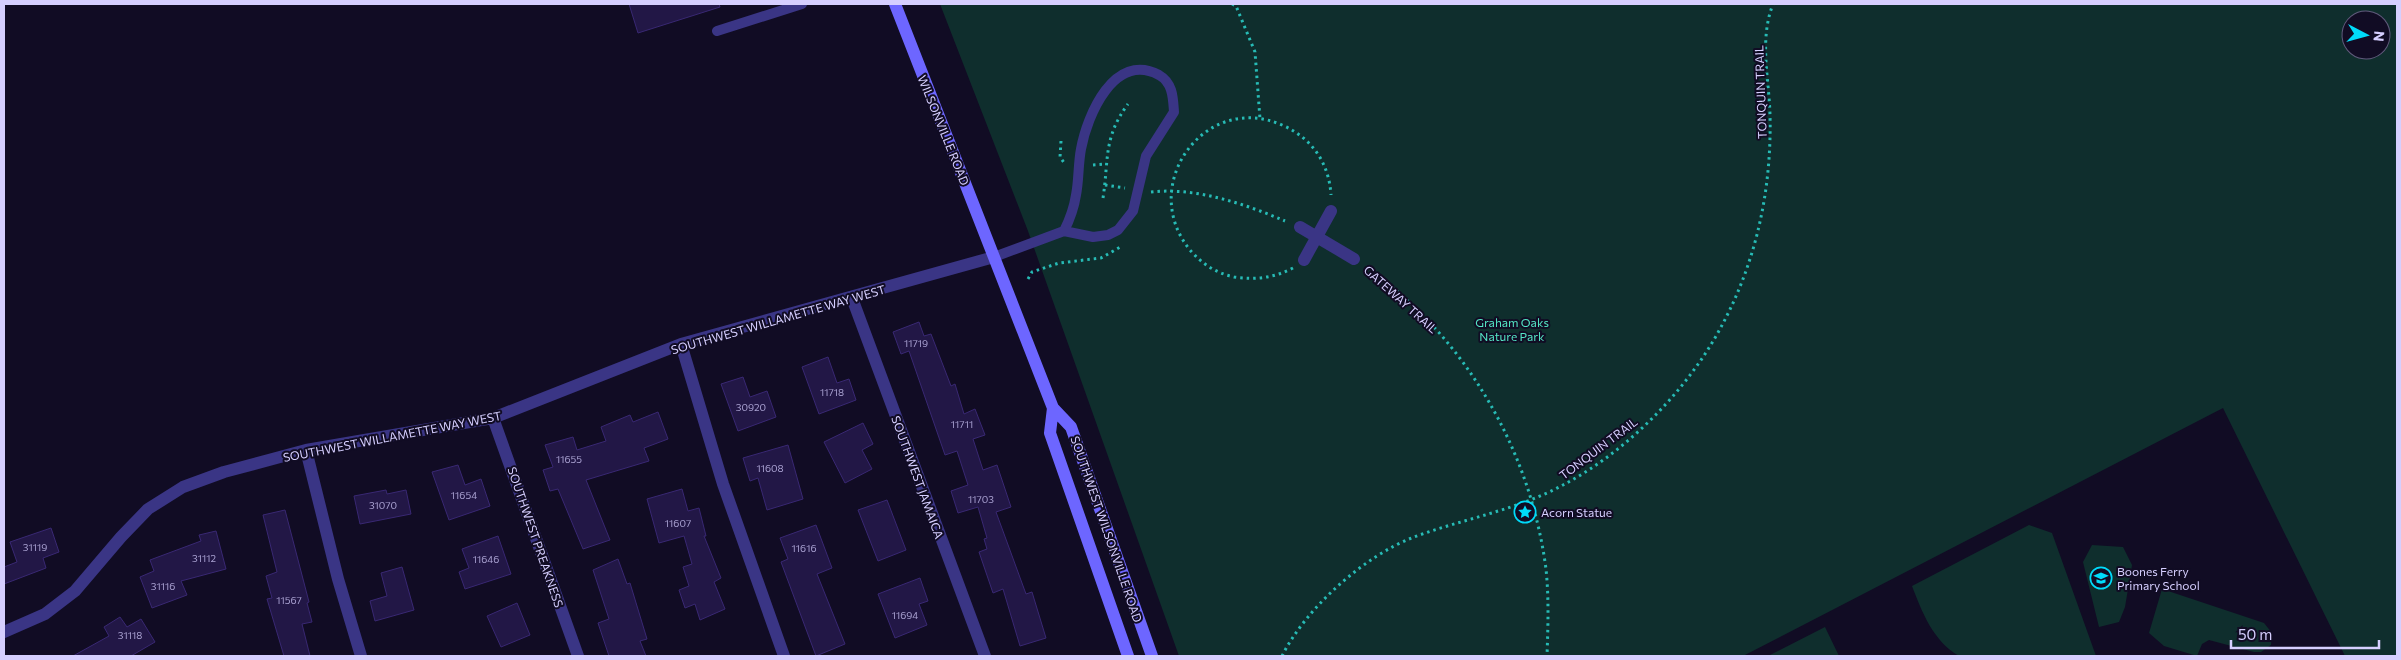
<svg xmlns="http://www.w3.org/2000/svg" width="2401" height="660" font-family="Commissioner,sans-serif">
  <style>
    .green { fill: #0f2e2d; fill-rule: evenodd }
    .building { fill: #221746; stroke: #392873 }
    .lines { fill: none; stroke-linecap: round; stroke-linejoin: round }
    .path { stroke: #27bbb5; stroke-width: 3; stroke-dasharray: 2.5 4; stroke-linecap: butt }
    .service { stroke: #3a3585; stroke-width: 10 }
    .pedestrian { stroke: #3a3585; stroke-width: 12 }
    .minor { stroke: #3a3585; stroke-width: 12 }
    .secondary { stroke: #6d66ff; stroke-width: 12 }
    .labels { text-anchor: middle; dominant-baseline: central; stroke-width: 4; stroke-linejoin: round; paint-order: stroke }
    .number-label { font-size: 10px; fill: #a9a1d1 }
    .street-label { font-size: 12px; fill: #d6cfff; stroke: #110c24 }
    .park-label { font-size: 12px; fill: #54e6c5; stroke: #110c24 }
    .poi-label { font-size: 12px; fill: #d6cfff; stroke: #110c24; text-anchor: start }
  </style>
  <rect width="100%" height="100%" fill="#110c24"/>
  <path class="green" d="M940,4h1457v652h-52l-122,-248 -480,248h-564l-151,-425zM2351,20h30v30h-30z
    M2029,525l23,8 44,123h-137c-26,-15 -37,-44 -47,-70z
    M2092,545l31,2 9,18 -7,42 -6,15 -20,5 -16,-65z
    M2162,589l102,34 8,10 -1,12 -10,7h-7l-45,-12 -7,4 -5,12 -33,-10 -15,-13z
    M1825,627l14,29h-71z"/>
  <path class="building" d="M629,4h90l1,3 -82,26z
    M919,322l5,14 7,-2 20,52 4,-2 9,30 11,-5 10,26 -12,4 10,31 14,-5 14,42 -15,5 30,82 6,-2 14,46 -26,8 -17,-57 -10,4 -14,-41 8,-3 -3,-10 3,-1 -9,-31 -20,6 -7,-22 17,-6 -11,-34 -12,4 -36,-104 -8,3 -8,-22z
    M828,357l9,26 12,-4 7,21 -37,14 -17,-47z
    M743,377l7,20 17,-6 9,26 -38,14 -17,-47z
    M658,412l10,27 -24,9 5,13 -63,19 24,60 -27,9 -25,-60 -8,2 -7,-21 10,-3 -8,-22 28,-8 4,13 29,-9 -5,-14 29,-12 3,7z
    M863,423l10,21 -11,6 10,19 -27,14 -21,-41z
    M788,445l15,54 -36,11 -9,-32 -8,3 -7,-23z
    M458,465l7,20 16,-6 9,27 -41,14 -17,-48z
    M682,489l6,22 11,-3 7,28h-2l17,42 -7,4 11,27 -25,11 -5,-16 -10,4 -6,-18 10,-4 -6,-19 9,-3 -8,-28 -25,7 -12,-44z
    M386,490l1,4 19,-4 5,24 -51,10 -6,-28z
    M887,500l19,50 -28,11 -20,-51z
    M285,510l24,92 -2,1 5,19 -10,2 8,32h-26l-17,-57 5,-1 -6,-22 11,-4 -14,-57z
    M816,525l16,43 -15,6 28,70 -29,12 -35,-94 7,-3 -8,-21z
    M51,528l8,24 -16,6 3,10 -42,16v-17l13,-5 -7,-20z
    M216,531l10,38 -45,12 6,14 -35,13 -12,-31 14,-6 -4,-11 51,-19 -2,-6z
    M498,536l13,38 -46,15 -6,-17 10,-4 -7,-19z
    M618,559l9,25 3,-1 17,56 -7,2 6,15h-37l-11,-33 11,-4 -16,-49z
    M402,567l12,43 -39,11 -5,-20 17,-5 -6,-23z
    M920,578l8,23 -9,3 8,21 -32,13 -17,-44z
    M517,603l13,32 -29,12 -14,-31z
    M120,617l7,10 14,-8 14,23 -24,14h-58l36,-20 -5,-9z"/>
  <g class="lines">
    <path class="path" d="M1232,4l4,2 19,46 5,67
      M1061,141l-1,16 5,7
      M1093,165l13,-1
      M1105,185l20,3
      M1151,192c45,-5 94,12 134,29
      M1103,198c6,-39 0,-60 25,-94
      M1366,267c99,70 164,181 180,302 3,29 2,58 1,87
      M1293,268c-19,10 -38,12 -59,9 -18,-4 -32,-13 -44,-27 -53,-65 15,-159 92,-125 30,13 47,38 49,70
      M1028,279l4,-7 27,-9 42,-5 21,-12
      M1282,656c24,-48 82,-100 132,-119 49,-18 103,-27 149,-52 57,-30 109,-80 144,-134 45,-71 65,-152 63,-236 -1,-37 -11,-75 3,-111"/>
    <path class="service" d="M717,31l85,-27
      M994,257l70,-26 29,6 15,-2 10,-5 15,-19 13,-55 28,-44c-1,-14 -1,-29 -15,-37 -45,-24 -72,41 -78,74 -3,16 -2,31 -5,46 -2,13 -6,24 -12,36"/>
    <path class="pedestrian" d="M1300,227l54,32
      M1304,260l27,-49"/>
    <path class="minor" d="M852,298l133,358
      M681,344l42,140 61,172
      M493,418l85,238
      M306,450l32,129 23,77
      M4,632l41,-18 30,-23 46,-54 27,-28 35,-22 41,-15 82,-22 187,-32 188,-74 313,-87"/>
    <path class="secondary" d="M895,4l158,404 18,19 81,229
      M1053,408l-3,25 78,223"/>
  </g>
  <defs>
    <g id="sight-ring" transform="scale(1.125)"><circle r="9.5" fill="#110c24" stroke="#00dbfa" stroke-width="1.5"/><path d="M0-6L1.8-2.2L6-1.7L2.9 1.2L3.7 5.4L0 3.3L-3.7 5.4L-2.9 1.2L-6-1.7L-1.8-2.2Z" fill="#00dbfa"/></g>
    <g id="school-ring" transform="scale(1.125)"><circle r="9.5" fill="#110c24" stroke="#00dbfa" stroke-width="1.5"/><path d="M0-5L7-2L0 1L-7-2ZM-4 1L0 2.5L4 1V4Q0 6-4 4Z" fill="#00dbfa"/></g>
  </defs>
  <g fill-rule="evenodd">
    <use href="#sight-ring" x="1525" y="512"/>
    <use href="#school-ring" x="2101" y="578"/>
  </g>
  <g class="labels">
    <g class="number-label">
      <text x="916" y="343">11719</text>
      <text x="832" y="392">11718</text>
      <text x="751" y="407">30920</text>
      <text x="962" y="424">11711</text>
      <text x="569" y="459">11655</text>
      <text x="770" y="468">11608</text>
      <text x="464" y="495">11654</text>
      <text x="981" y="499">11703</text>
      <text x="383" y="505">31070</text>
      <text x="678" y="523">11607</text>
      <text x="35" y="547">31119</text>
      <text x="804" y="548">11616</text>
      <text x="204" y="558">31112</text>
      <text x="486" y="559">11646</text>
      <text x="163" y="586">31116</text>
      <text x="289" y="600">11567</text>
      <text x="905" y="615">11694</text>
      <text x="130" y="635">31118</text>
    </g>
    <g class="street-label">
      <text transform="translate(1760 92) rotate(-92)">TONQUIN TRAIL</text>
      <text transform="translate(944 130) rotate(68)">WILSONVILLE ROAD</text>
      <text transform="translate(1401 299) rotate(42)">GATEWAY TRAIL</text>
      <text transform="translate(778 319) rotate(-16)">SOUTHWEST WILLAMETTE WAY WEST</text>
      <text transform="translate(392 436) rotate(-11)">SOUTHWEST WILLAMETTE WAY WEST</text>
      <text transform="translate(1598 448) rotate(-37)">TONQUIN TRAIL</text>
      <text transform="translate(918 477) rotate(70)">SOUTHWEST JAMAICA</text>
      <text transform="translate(1107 529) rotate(71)">SOUTHWEST WILSONVILLE ROAD</text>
      <text transform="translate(536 537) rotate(71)">SOUTHWEST PREAKNESS</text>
    </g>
    <g class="park-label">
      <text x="1512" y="322">Graham Oaks<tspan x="1512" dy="14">Nature Park</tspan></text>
    </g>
    <g class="poi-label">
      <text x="1541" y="512">Acorn Statue</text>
      <text x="2117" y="571">Boones Ferry<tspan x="2117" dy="14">Primary School</tspan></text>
    </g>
  </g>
  <rect width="2401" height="660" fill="none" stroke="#d6cfff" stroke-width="10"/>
  <g transform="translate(2366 35) rotate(96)"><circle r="24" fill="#110c24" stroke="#605a7c"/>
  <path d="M0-4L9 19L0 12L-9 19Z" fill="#00dbfa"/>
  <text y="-8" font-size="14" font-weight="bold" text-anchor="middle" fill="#d6cfff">N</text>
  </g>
  <path d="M2231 640v8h148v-8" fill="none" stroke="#d6cfff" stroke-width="2.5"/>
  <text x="2238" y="640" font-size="15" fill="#d6cfff" stroke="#110c24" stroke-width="4" paint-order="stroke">50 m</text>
</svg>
